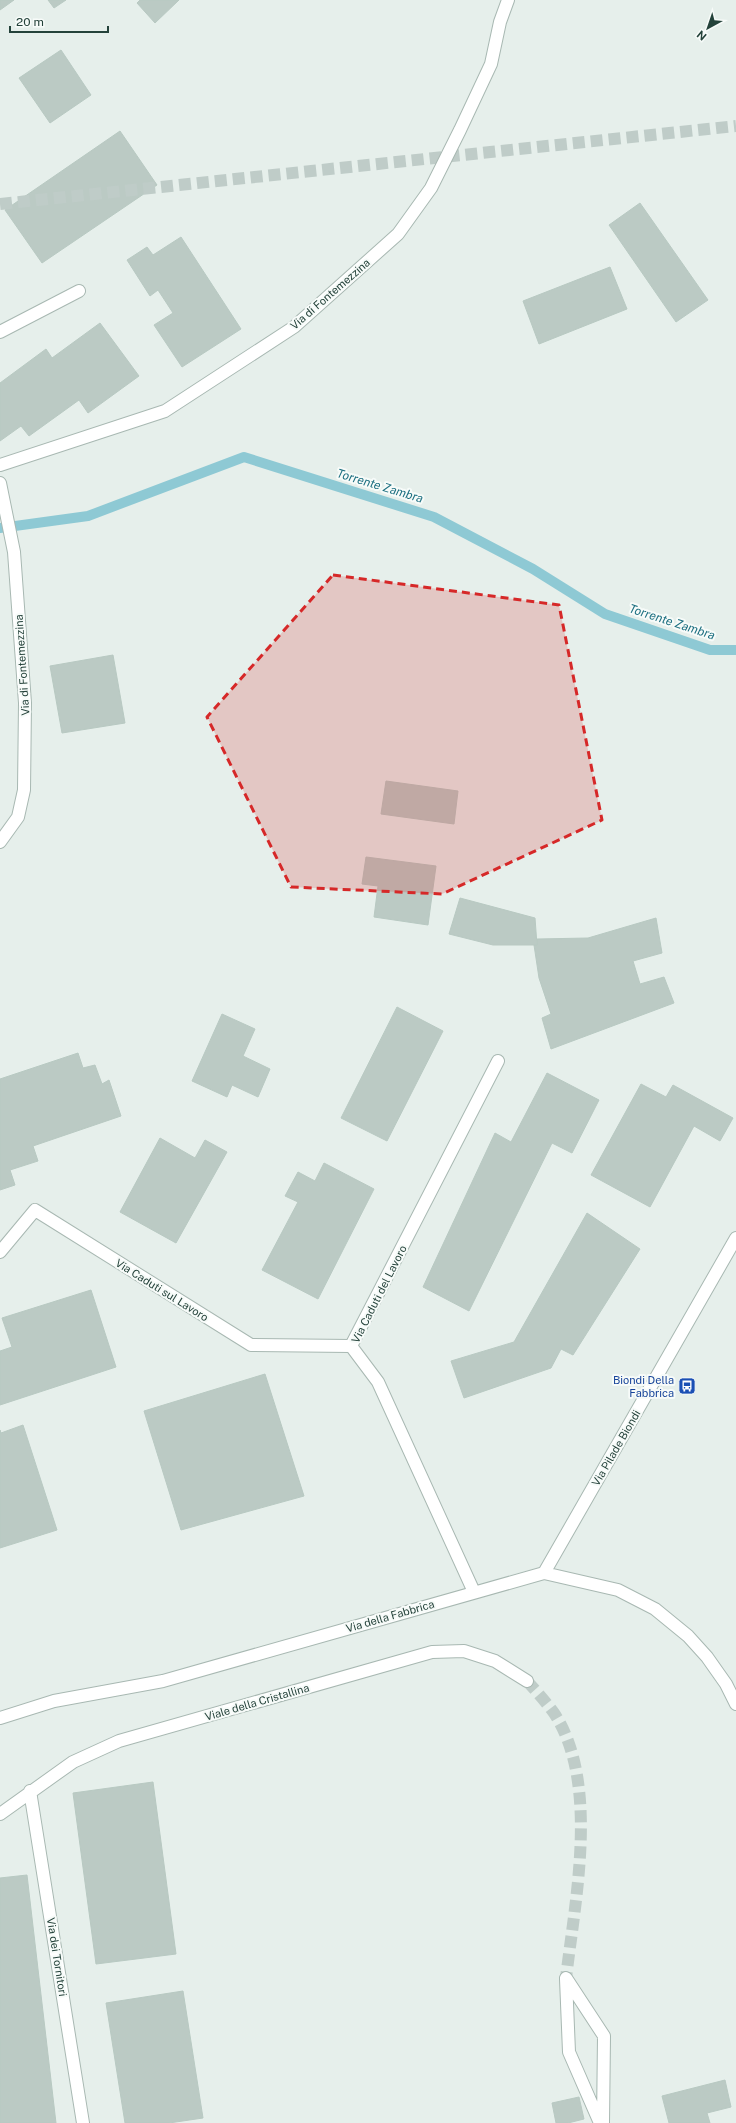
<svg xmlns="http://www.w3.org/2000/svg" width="736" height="2123" font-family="'Public Sans',sans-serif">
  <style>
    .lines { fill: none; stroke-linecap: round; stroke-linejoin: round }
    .stream { stroke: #8ec9d4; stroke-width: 10 }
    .building { fill: #bbcac4; stroke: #b8c9c2 }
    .minor-tunnel { stroke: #bfccc8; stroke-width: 12; stroke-dasharray: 12 6; stroke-linecap: butt }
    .minor-casing { stroke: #a8b8b2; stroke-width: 14 }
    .minor { stroke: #fff; stroke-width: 12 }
    .marked { fill: #d62828; fill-opacity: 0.2; stroke: #d62828; stroke-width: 3; stroke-dasharray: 8 5; stroke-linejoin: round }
    .labels { text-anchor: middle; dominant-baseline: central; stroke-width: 4; stroke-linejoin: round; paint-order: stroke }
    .street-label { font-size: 11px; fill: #24423a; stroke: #f7fbf9 }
    .transit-label { font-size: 11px; fill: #164399; stroke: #f7fbf9; text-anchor: end }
    .water-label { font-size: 12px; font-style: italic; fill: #1c6f80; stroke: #f7fbf9 }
  </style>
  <rect width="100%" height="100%" fill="#e6efeb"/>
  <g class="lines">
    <path class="stream" d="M0,528l88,-12 156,-59 190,60 99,52 72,45 105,36h26"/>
  </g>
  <path class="building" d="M0,0h14l-14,10z
    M48,0h18l-12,8z
    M140,0h39l-24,23 -18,-20z
    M61,50l30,45 -41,28 -31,-45z
    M120,131l37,54 -115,78 -37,-53z
    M640,203l68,97 -32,22 -67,-97z
    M181,237l60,92 -59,38 -28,-42 19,-12 -15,-23 -8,6 -23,-36 20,-13 6,8z
    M610,267l17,42 -88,35 -16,-43z
    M100,323l39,53 -51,37 -9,-13 -50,36 -8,-10 -21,15v-58l46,-34 6,9z
    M113,655l12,68 -63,10 -12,-67z
    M386,781l72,10 -4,33 -73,-10z
    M366,857l70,9 -8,59 -54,-8 4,-31 -16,-2z
    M460,898l75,20 2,27h-44l-44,-11z
    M656,918l6,35 -29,8 7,23 24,-7 10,26 -123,46 -9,-31 9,-4 -12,-36 -5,-33h3v-6l51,-1z
    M397,1007l46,24 -56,110 -46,-23z
    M222,1014l33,15 -12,27 27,13 -12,28 -26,-12 -5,12 -35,-16z
    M78,1053l5,15 12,-3 7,19 7,-4 12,36 -88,30 5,15 -28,9 5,15 -15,5v-111z
    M547,1073l52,27 -27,53 -20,-10 -83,168 -46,-24 72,-154 16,9z
    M641,1084l25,13 7,-12 60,33 -13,23 -26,-15 -44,81 -59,-32z
    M160,1138l35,20 10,-18 22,12 -51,91 -56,-31z
    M324,1163l50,26 -56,110 -56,-29 36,-68 -13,-6 13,-24 17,9z
    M587,1213l53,36 -67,106 -12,-6 -10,19 -87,30 -13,-37 63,-19z
    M91,1290l25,77 -116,38v-54l12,-4 -10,-29z
    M265,1374l39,122 -123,34 -37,-119z
    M23,1425l34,105 -57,18v-118l1,3z
    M153,1782l23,172 -80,10 -23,-171z
    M27,1875l29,248h-56v-245z
    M183,1991l20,127 -34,5h-44l-19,-120z
    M725,2080l6,27 -24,6 3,10h-41l-7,-27z
    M579,2097l5,22 -16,4h-12l-4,-20z"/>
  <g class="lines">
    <path class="minor-tunnel" d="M0,204l736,-78
      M527,1681c9,10 19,21 27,32 46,70 21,187 12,265"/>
    <g class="minor-casing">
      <path id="minor" d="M0,332l79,-41
        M0,465l165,-54 129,-84 104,-93 33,-46 29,-58 31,-66 9,-42 8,-22
        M0,483l14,69 11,151 -1,87 -6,27 -18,25
        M0,1252l35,-42 216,135 100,1
        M351,1346l147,-285
        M351,1346l27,36 96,210
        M544,1573l192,-335
        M0,1718l54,-17 109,-20 381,-108 74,17 37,19 33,27 19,21 19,27 10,20
        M30,1791l53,332
        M0,1814l73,-52 46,-21 313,-89 32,-1 31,10 32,20
        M566,1978l38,58 -1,87
        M566,1979l3,73 31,71"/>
    </g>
    <use href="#minor" class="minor"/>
  </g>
  <path class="marked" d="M333,575l226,30 43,215 -160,74 -151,-7 -84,-170z"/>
  <defs>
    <g id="bus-square" transform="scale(0.9)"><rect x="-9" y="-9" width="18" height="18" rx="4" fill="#1a4fb4" stroke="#f7fbf9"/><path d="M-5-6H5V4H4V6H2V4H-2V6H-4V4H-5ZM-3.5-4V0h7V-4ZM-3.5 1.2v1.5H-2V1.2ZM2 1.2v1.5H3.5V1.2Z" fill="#fff"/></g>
  </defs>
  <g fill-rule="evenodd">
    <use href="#bus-square" x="687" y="1386"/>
  </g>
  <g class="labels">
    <g class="street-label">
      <text transform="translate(330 294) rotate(-41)">Via di Fontemezzina</text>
      <text transform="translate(22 665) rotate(-94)">Via di Fontemezzina</text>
      <text transform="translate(162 1290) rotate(32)">Via Caduti sul Lavoro</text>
      <text transform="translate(379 1294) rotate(-63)">Via Caduti del Lavoro</text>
      <text transform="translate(616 1448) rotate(-60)">Via Pilade Biondi</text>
      <text transform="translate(390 1616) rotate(-16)">Via della Fabbrica</text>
      <text transform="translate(257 1702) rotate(-16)">Viale della Cristallina</text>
      <text transform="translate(57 1957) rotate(81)">Via dei Tornitori</text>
    </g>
    <g class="transit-label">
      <text x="674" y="1380">Biondi Della<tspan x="674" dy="13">Fabbrica</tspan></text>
    </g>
    <g class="water-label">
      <text transform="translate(380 486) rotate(17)">Torrente Zambra</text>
      <text transform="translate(672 622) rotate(18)">Torrente Zambra</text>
    </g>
  </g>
  <g transform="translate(708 28) rotate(220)" stroke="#f7fbf9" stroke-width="3" paint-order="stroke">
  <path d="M0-3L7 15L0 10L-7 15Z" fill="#24423a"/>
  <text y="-6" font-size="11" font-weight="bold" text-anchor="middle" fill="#24423a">N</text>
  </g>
  <path d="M10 26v6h98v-6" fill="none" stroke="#24423a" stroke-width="2"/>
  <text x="16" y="26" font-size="12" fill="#24423a" stroke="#f7fbf9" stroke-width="3" paint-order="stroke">20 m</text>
</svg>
